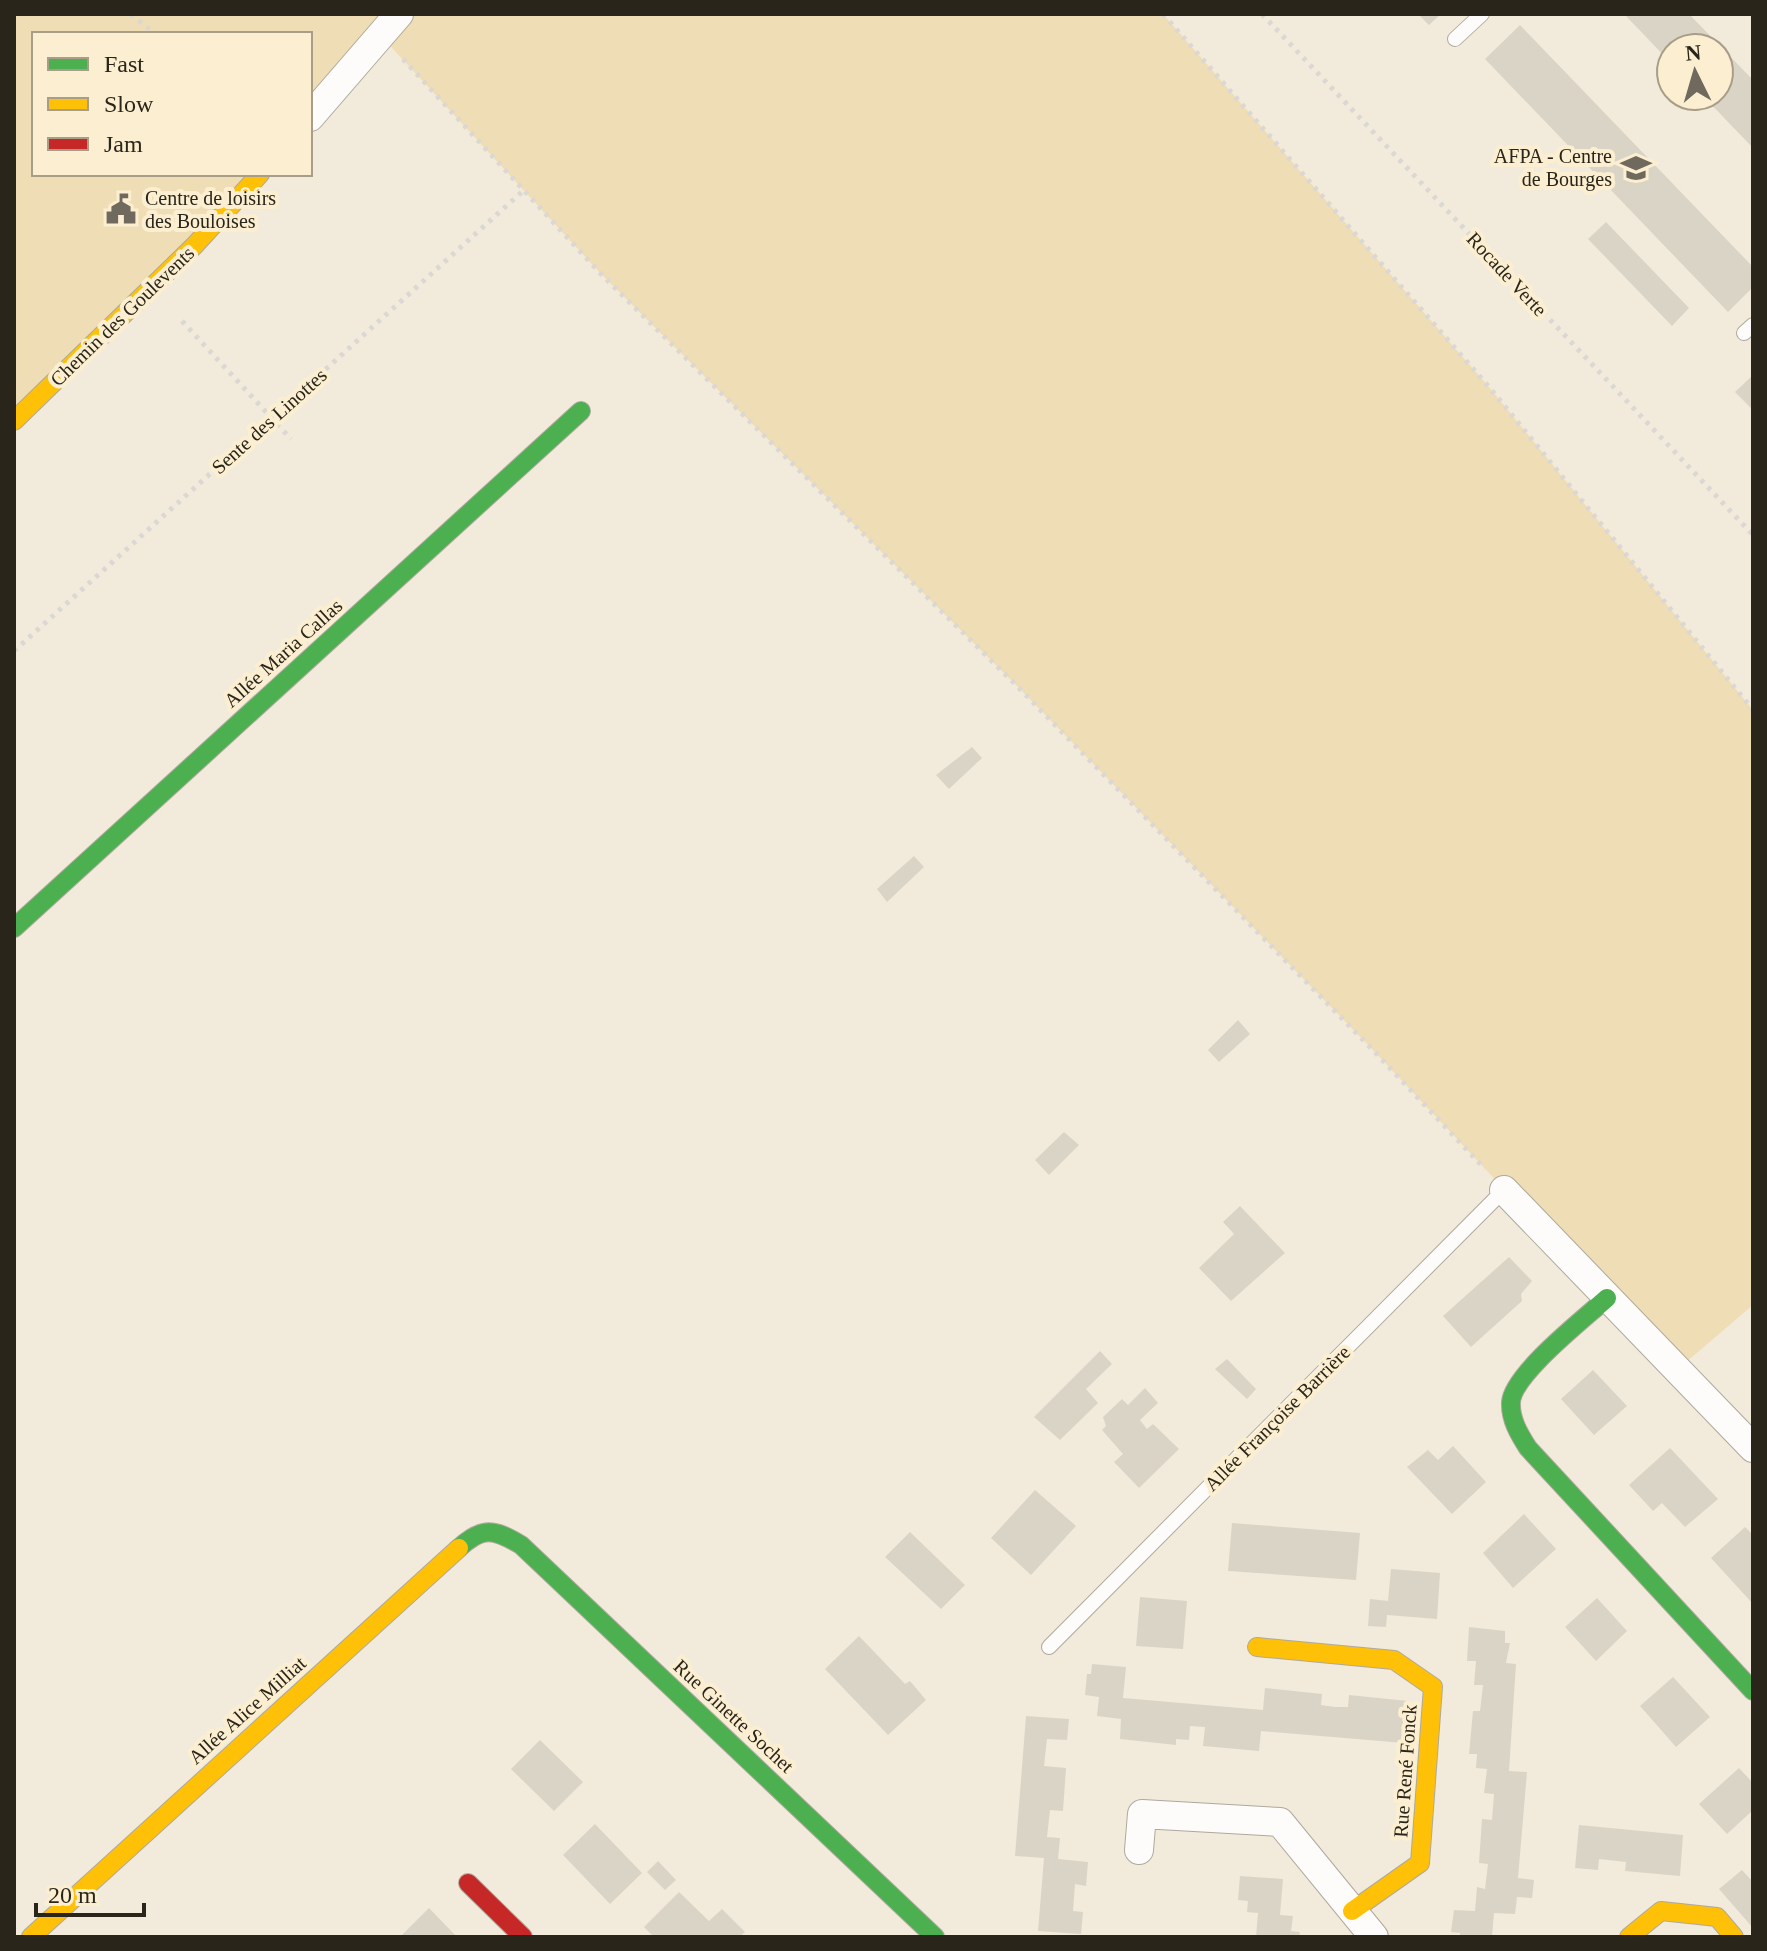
<svg xmlns="http://www.w3.org/2000/svg" width="1767" height="1951" font-family="'Times New Roman',serif">
  <style>
    .green { fill: #efddb6 }
    .building { fill: #dad4c7 }
    .lines { fill: none; stroke-linecap: round; stroke-linejoin: round }
    .lane-casing { stroke: #aea99d; stroke-width: 16 }
    .street-casing { stroke: #aea99d; stroke-width: 30 }
    .fast-casing { stroke: #aea99d; stroke-width: 20 }
    .slow-casing { stroke: #aea99d; stroke-width: 20 }
    .jam-casing { stroke: #aea99d; stroke-width: 20 }
    .path { stroke: #dbd8d3; stroke-width: 5; stroke-dasharray: 4 6; stroke-linecap: butt }
    .lane { stroke: #fdfcfa; stroke-width: 14 }
    .street { stroke: #fdfcfa; stroke-width: 28 }
    .fast { stroke: #4caf50; stroke-width: 18 }
    .slow { stroke: #ffc107; stroke-width: 18 }
    .jam { stroke: #c62828; stroke-width: 18 }
    .labels { text-anchor: middle; dominant-baseline: central; stroke-width: 8; stroke-linejoin: round; paint-order: stroke }
    .poi-label { font-size: 20px; fill: #2a251a; stroke: #fcefd1; text-anchor: end }
    .street-label { font-size: 20px; fill: #2a251a; stroke: #fcefd1 }
  </style>
  <rect width="100%" height="100%" fill="#f2ebdb"/>
  <path class="green" d="M14,14h368l-72,83v-63h-276v140h226l-246,247z
    M399,14h764l326,373 264,323v595l-75,64 -71,-71 -236,-250 -354,-362 -416,-412 -221,-239z"/>
  <path class="building" d="M1418,14h23l-12,11z
    M1624,14h65l64,66v68l-50,-52h16v-48h-48v15z
    M1520,25l233,242v20l-25,25 -243,-253z
    M1606,222l83,86 -17,18 -84,-87z
    M1753,375v35l-18,-18z
    M972,747l10,11 -33,31 -13,-14z
    M914,856l10,11 -37,35 -10,-13z
    M1238,1020l12,14 -31,28 -11,-12z
    M1064,1132l15,13 -30,30 -14,-15z
    M1240,1206l45,47 -54,48 -32,-33 35,-34 -11,-12z
    M1509,1257l23,24 -11,13 1,7 -51,46 -28,-31z
    M1100,1351l12,13 -26,25 12,14 -38,37 -26,-23z
    M1227,1359l29,30 -9,10 -32,-30z
    M1593,1370l34,36 -33,29 -33,-36z
    M1145,1388l13,15 -18,17 7,9 6,-5 26,25 -40,39 -25,-26 9,-8 -21,-24 4,-4 -3,-9 19,-18 6,6z
    M1453,1446l33,36 -34,32 -45,-47 21,-17 10,10z
    M1670,1448l48,51 -33,28 -23,-24 -9,8 -24,-26z
    M1035,1490l41,36 -45,49 -40,-37z
    M1524,1514l32,35 -43,39 -30,-35z
    M1232,1523l128,10 -4,47 -128,-9z
    M1745,1527l8,8v69l-42,-46z
    M910,1532l55,53 -24,24 -56,-52z
    M1391,1569l49,4 -3,46 -50,-4 -1,12 -18,-1 2,-27 18,2z
    M1140,1597l47,4 -4,48 -47,-3z
    M1597,1598l30,33 -31,30 -31,-34z
    M1469,1627l36,4v12h5l-4,20 10,1 -7,107 18,1 -9,106 16,2 -2,18 -15,-1 -2,17 -21,-1 -2,24h-32v-4l-9,-1 3,-22 21,1 2,-24 8,2 3,-25 -9,-1 3,-44 10,1 2,-26 -10,-1 3,-24 -11,-1 1,-14h-8l4,-43h7l3,-26h-9l2,-24h-9z
    M859,1636l46,48 5,-3 16,19 -38,35 -63,-66z
    M1092,1664l34,3 -3,31 140,12 2,-22 57,6 -1,11 14,2h13l1,-12 59,6 -4,42 -143,-12 -2,20 -56,-5 2,-19 -15,-1 -1,14 -13,-1v6l-56,-6 1,-20 -24,-3 2,-19 -14,-2 2,-21h4z
    M1673,1677l37,40 -34,30 -36,-41z
    M1026,1716l43,3 -2,21 -20,-1 -3,27 22,2 -3,43 -13,-1 -3,27 13,1 -2,21 30,3 -2,24 -11,-2 -2,27 10,1 -2,22 -43,-3 6,-73 -29,-2z
    M540,1740l43,42 -29,29 -43,-42z
    M1739,1768l14,15v27l-26,24 -28,-30z
    M595,1824l47,49 -32,31 -47,-49z
    M1579,1825l104,10 -3,41 -55,-5 1,-9 -27,-3 -1,11 -23,-2z
    M658,1861l18,19 -11,10 -18,-18z
    M1742,1870l11,12v46l-34,-39z
    M1240,1876l43,3 -3,36 13,1 -2,15 9,1 -1,5h-43l2,-24 -11,-1 1,-11 -10,-1z
    M679,1892l30,29 13,-12 23,23 -6,5h-85l-10,-10z
    M429,1908l28,29h-57z"/>
  <g class="lines">
    <g class="lane-casing">
      <path id="lane" d="M1455,39l27,-25
        M1744,333l9,-8
        M1049,1647l455,-457"/>
    </g>
    <g class="street-casing">
      <path id="street" d="M310,117l89,-103
        M1504,1190l249,258
        M1139,1850l3,-36 138,8 94,115"/>
    </g>
    <g class="fast-casing">
      <path id="fast" d="M14,928l567,-517
        M1607,1298c-22,20 -94,76 -96,104 -1,17 8,32 17,46l225,243
        M459,1548c24,-22 35,-19 62,-3l414,392"/>
    </g>
    <g class="slow-casing">
      <path id="slow" d="M14,421l181,-176 65,-71
        M1257,1647l137,13 39,27 -13,176 -68,48
        M31,1937l428,-389
        M1629,1937l32,-26 56,6 17,20"/>
    </g>
    <g class="jam-casing">
      <path id="jam" d="M468,1883l55,54"/>
    </g>
    <path class="path" d="M131,14l24,20
      M1163,14l326,373 264,323
      M1262,14l491,521
      M403,59l198,215 416,412 354,362 114,121
      M182,321l109,118
      M14,651l510,-461"/>
    <use href="#lane" class="lane"/>
    <use href="#street" class="street"/>
    <use href="#fast" class="fast"/>
    <use href="#slow" class="slow"/>
    <use href="#jam" class="jam"/>
  </g>
  <defs>
    <g id="university-bare" transform="scale(2.4)"><path d="M0-5L7-2L0 1L-7-2ZM-4 1L0 2.5L4 1V4Q0 6-4 4Z" fill="#706a5e" stroke="#fcefd1" stroke-width="2.5" paint-order="stroke"/></g>
    <g id="civic-bare" transform="scale(2.4)"><path d="M-.6-6.5H3V-4.5H.6V-3L4-1V1h2V6H-6V1h2V-1L-.6-3ZM-1.2 2.5V6h2.4V2.5Z" fill="#706a5e" stroke="#fcefd1" stroke-width="2.5" paint-order="stroke"/></g>
  </defs>
  <g fill-rule="evenodd">
    <use href="#university-bare" x="1636" y="168"/>
    <use href="#civic-bare" x="121" y="209"/>
  </g>
  <g class="labels">
    <g class="poi-label">
      <text x="1612" y="156">AFPA - Centre<tspan x="1612" dy="23">de Bourges</tspan></text>
      <text x="145" y="198" text-anchor="start">Centre de loisirs<tspan x="145" dy="23">des Bouloises</tspan></text>
    </g>
    <g class="street-label">
      <text transform="translate(1507 274) rotate(47)">Rocade Verte</text>
      <text transform="translate(122 316) rotate(-44)">Chemin des Goulevents</text>
      <text transform="translate(269 421) rotate(-42)">Sente des Linottes</text>
      <text transform="translate(283 653) rotate(-42)">Allée Maria Callas</text>
      <text transform="translate(1277 1418) rotate(-45)">Allée Françoise Barrière</text>
      <text transform="translate(247 1710) rotate(-42)">Allée Alice Milliat</text>
      <text transform="translate(734 1716) rotate(43)">Rue Ginette Sochet</text>
      <text transform="translate(1405 1771) rotate(-86)">Rue René Fonck</text>
    </g>
  </g>
  <rect width="1767" height="1951" fill="none" stroke="#2a251a" stroke-width="32"/>
  <rect x="32" y="32" width="280" height="144" fill="#fcefd1" stroke="#a89e88" stroke-width="2"/>
  <rect x="48" y="58" width="40" height="12" fill="#4caf50" stroke="#a89e88" stroke-width="2"/>
  <text x="104" y="72" font-size="24" fill="#2a251a">Fast</text>
  <rect x="48" y="98" width="40" height="12" fill="#ffc107" stroke="#a89e88" stroke-width="2"/>
  <text x="104" y="112" font-size="24" fill="#2a251a">Slow</text>
  <rect x="48" y="138" width="40" height="12" fill="#c62828" stroke="#a89e88" stroke-width="2"/>
  <text x="104" y="152" font-size="24" fill="#2a251a">Jam</text>
  <g transform="translate(1695 72) rotate(355)"><circle r="38" fill="#fcefd1" stroke="#a89e88" stroke-width="2"/>
  <path d="M0-6L14 30L0 20L-14 30Z" fill="#706a5e"/>
  <text y="-12" font-size="22" font-weight="bold" text-anchor="middle" fill="#2a251a">N</text>
  </g>
  <path d="M36 1903v12h108v-12" fill="none" stroke="#2a251a" stroke-width="4"/>
  <text x="48" y="1903" font-size="24" fill="#2a251a" stroke="#fcefd1" stroke-width="6" paint-order="stroke">20 m</text>
</svg>
